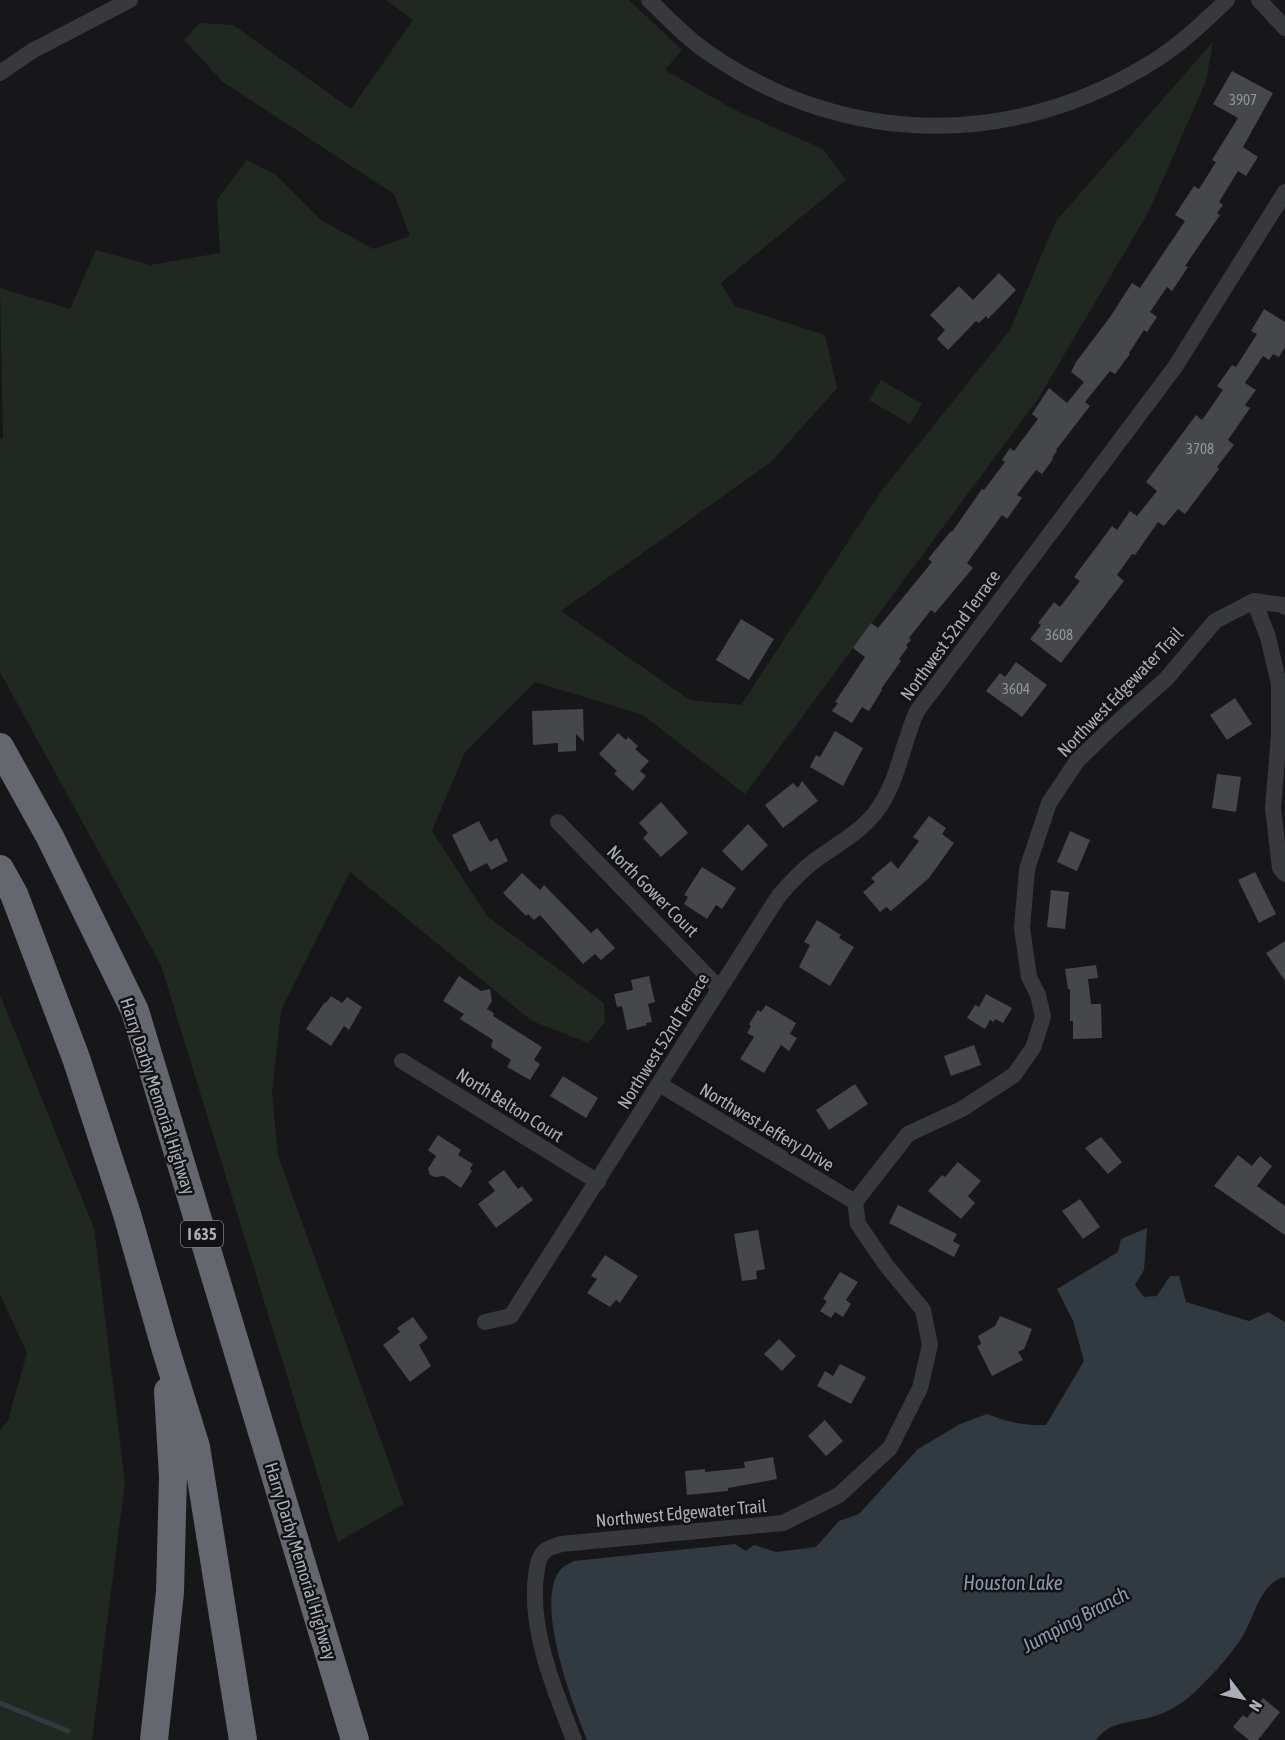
<svg xmlns="http://www.w3.org/2000/svg" width="1285" height="1740" font-family="'Asap Condensed',sans-serif">
  <style>
    .green { fill: #212822 }
    .water { fill: #313a40 }
    .lines { fill: none; stroke-linecap: round; stroke-linejoin: round }
    .stream { stroke: #313a40; stroke-width: 5 }
    .building { fill: #46474b }
    .street { stroke: #38393d; stroke-width: 16 }
    .highway { stroke: #65676e; stroke-width: 28 }
    .labels { text-anchor: middle; dominant-baseline: central; stroke-width: 5; stroke-linejoin: round; paint-order: stroke }
    .number-label { font-size: 15px; fill: #91949c }
    .shield { fill: #121214; stroke: #7c7f86; stroke-width: 1.5 }
    .shield-label { font-size: 16px; font-weight: bold; fill: #aaaeb7 }
    .street-label { font-size: 18px; fill: #aaaeb7; stroke: #121214 }
    .water-label { font-size: 20px; font-style: italic; fill: #859baf; stroke: #121214 }
  </style>
  <rect width="100%" height="100%" fill="#171719"/>
  <path class="green" d="M386,0h243l53,50 -17,20 68,39 90,40 23,31 -125,103 14,23 90,29 12,53 -66,74 -210,149 129,89 51,5 141,-215 128,-160 46,-109 157,-179 -7,39 -57,130 -111,188 -293,395 -102,-79 -108,-33 -71,72 -32,77 55,85 117,87 1,19 -17,21 -56,-22 -182,-149 -69,138 -9,82 6,64 126,348 -66,38 -177,-577 -161,-293v-233h3l-3,-151 70,21 26,-59 54,15 70,-12 -3,-53 30,-40 28,14 46,46 52,29 37,-13 -16,-42 -171,-112 -39,-42 16,-17 33,2 118,84 62,-89z
    M881,380l41,24 -12,20 -41,-24z
    M0,995l94,233 31,254 -33,258h-92v-310l8,-9 19,-68 -27,-59z"/>
  <path class="water" d="M1147,1228l-3,42 -9,15 9,12 13,-1 13,-20h9l7,26 63,19 19,-9 17,10v255c-24,5 -31,39 -41,57 -11,18 -26,35 -41,50 -12,13 -28,25 -45,31 -21,8 -47,4 -62,25h-509c-14,-35 -55,-141 -25,-172 3,-3 9,-5 12,-7l161,-17 11,7 8,-6 22,7 40,-5 23,-26 20,-7 59,-65 42,-25 27,-10c20,8 38,12 59,11l38,-64 -11,-40 -16,-32 61,-37 3,-13z"/>
  <g class="lines">
    <path class="stream" d="M0,1703l68,28"/>
  </g>
  <path class="building" d="M1232,71l41,22 -30,54 15,10 -12,19 -8,-5 -19,31 4,3 -6,8 3,2 -35,51 3,1 -16,24 -5,-4 -17,25 7,5 -10,15 -3,-2 -15,23 1,1 -15,20 -5,-3 -25,31 5,4 -34,44 1,1 -5,7 1,1 -11,15 -6,-4 -19,25 5,3 -15,21 -5,-4 -35,48 6,5 -38,45 -4,-3 -22,28 2,2 -5,5 2,2 -9,12 2,2 -20,28 1,1 -13,21 -7,-4 -10,16 -20,-12 6,-8 -3,-1 30,-45 -12,-9 18,-25 7,5 54,-66 -4,-3 23,-28 1,1 30,-43 2,1 21,-28 -3,-2 8,-12 4,3 24,-32 -6,-5 17,-26 18,15 17,-21 -13,-10 5,-10 34,-45 22,-34 8,5 45,-67 -10,-6 19,-29 5,3 17,-27 -4,-2 26,-42 -25,-14z
    M999,273l17,17 -28,29 -2,-3 -7,7 -3,-2 -28,29 -11,-11 8,-9 -15,-15 29,-29 14,14z
    M1264,309l21,13v25l-6,10 -6,-3 -4,6 -6,-4 -18,27 11,7 -11,15 5,3 -22,32 6,5 -17,22 2,2 -34,45 -7,-5 -14,17 -6,-4 -23,33 -3,-1 -15,21 7,6 -63,82 -31,-24 11,-14 -3,-2 16,-21 6,5 20,-26 -6,-4 38,-51 5,4 13,-19 7,5 20,-25 -11,-9 50,-67 6,5 21,-30 -6,-4 15,-21 4,2 21,-33 -6,-3z
    M741,619l33,20 -25,41 -33,-20z
    M1016,662l31,23 -25,32 -36,-26 14,-18 5,4z
    M1235,698l17,26 -25,16 -17,-25z
    M583,709l1,33 -8,-8v17l-18,1v-9l-25,2 -1,-34z
    M835,731l28,17 -20,38 -33,-19 6,-12 4,2z
    M618,733l8,7 2,-3 10,9 -3,3 14,12 -9,10 6,5 -13,15 -19,-17 3,-3 -18,-17z
    M1217,774l24,3 -5,35 -24,-4z
    M802,781l16,20 -35,27 -18,-23 28,-22 5,5z
    M661,802l27,31 -27,24 -18,-19 5,-5 -9,-10z
    M929,816l17,12 -4,6 12,9 -25,35 -38,33 -5,-4 -6,5 -17,-20 12,-10 -4,-4 20,-17 7,8 21,-28 -6,-4z
    M479,821l11,21 7,-4 11,23 -17,9 -4,-7 -17,9 -18,-37z
    M748,824l20,21 -26,26 -20,-20z
    M1070,831l20,9 -13,31 -20,-9z
    M702,867l34,21 -14,21 -6,-4 -9,14 -23,-15 4,-7 -4,-2z
    M1255,872l21,42 -17,9 -21,-43z
    M522,873l18,17 4,-5 47,48 6,-5 18,20 -14,12 -6,-6 -12,10 -43,-49 -6,5 -6,-6 -2,2 -23,-23z
    M1051,890l18,2 -4,37 -18,-2z
    M817,920l24,15 -2,3 15,9 -24,39 -31,-19 11,-22 -6,-3z
    M1285,941v40l-19,-28z
    M1096,965l2,13 -10,1 3,25h10l1,34 -29,1v-18h-3v-32h-2l-3,-20z
    M459,976l22,15 9,-2 2,12 -5,8 7,4 -1,3 49,31 -8,13 6,4 -10,16 -23,-13 4,-7 -20,-13 2,-7 -33,-21 4,-5 -21,-13z
    M649,976l6,26 -7,2 4,18 -6,1 1,2 -20,5 -5,-24 -5,1 -3,-13 19,-4 -2,-10z
    M986,994l26,14 -9,15 -8,-4 -1,3 -4,-2 -5,9 -18,-11 8,-13 4,2z
    M331,996l11,7 5,-6 15,10 -13,23 -5,-4 -13,20 -25,-17 19,-27 1,1z
    M766,1005l30,18 -6,11 7,4 -8,13 -8,-6 -17,28 -24,-14 14,-22 -7,-4 4,-7 -2,-2 9,-14 3,2z
    M974,1045l7,20 -30,11 -7,-20z
    M563,1076l35,22 -12,20 -36,-22z
    M855,1084l13,20 -39,26 -13,-20z
    M438,1135l23,15 -3,5 15,9 -3,5 2,2 -11,17 -17,-12 -9,1 -5,-2 -2,-6 8,-13 -8,-6z
    M1101,1137l21,25 -14,12 -23,-26z
    M1238,1155l14,11 8,-10 12,10 -15,20 28,20v29l-71,-49z
    M958,1162l23,19 -13,15 7,7 -14,16 -33,-28 14,-16 3,2z
    M504,1170l14,19 4,-3 11,14 -37,28 -18,-24 17,-13 -7,-9z
    M1080,1199l20,28 -17,12 -21,-28z
    M898,1205l59,29 -4,7 7,4 -6,12 -65,-34z
    M758,1230l7,39 -9,2 1,8 -15,2 -8,-47z
    M605,1255l33,21 -18,27 -4,-3 -6,7 -23,-14 10,-14 -6,-3z
    M840,1272l18,10 -12,18 5,4 -8,13 -8,-5 -4,6 -11,-7 7,-10 -4,-2z
    M1000,1316l32,13 -8,20 -6,3 5,8 -31,16 -15,-30 4,-2 -3,-8 17,-10z
    M413,1317l15,21 -9,7 12,21 -21,16 -27,-37 17,-13 -3,-4z
    M779,1339l17,17 -14,15 -18,-17z
    M840,1364l26,13 -15,27 -34,-18 8,-15 8,5z
    M825,1420l18,21 -17,15 -18,-20z
    M773,1457l4,22 -49,9v3l-41,4 -2,-24 20,-2v3l40,-4 -1,-6z
    M1263,1698l17,14 -22,28h-9l-16,-13 10,-12 4,3z"/>
  <g class="lines">
    <path class="street" d="M649,0c19,18 38,39 61,54 137,94 304,95 444,7 27,-17 50,-39 73,-61
      M1259,0l26,28
      M0,73l32,-22 98,-51
      M1254,601l14,36 11,47v50l-6,74 7,60 5,6
      M1254,601l29,4 2,2
      M558,822l161,166
      M402,1061l196,121
      M659,1084l196,118
      M485,1322l26,-6 267,-419c11,-13 22,-25 36,-36 22,-16 44,-27 61,-48 23,-29 27,-69 42,-102l258,-344 110,-175
      M574,1740c-19,-49 -45,-110 -38,-164 1,-9 2,-19 9,-25 4,-4 11,-5 16,-7l222,-21 56,-28 51,-47 30,-60 10,-43 -7,-35 -37,-45 -28,-41 -3,-22 53,-68 54,-25 52,-34 19,-27 10,-31 -5,-22 -9,-18 -7,-49 5,-59 22,-66 28,-42 33,-32 57,-51 48,-57 39,-20"/>
    <path class="highway" d="M0,747l50,90 85,174 220,729
      M0,869l14,25 62,164 51,156 38,133 31,100 47,293
      M154,1740l16,-148 3,-115 -5,-86"/>
  </g>
  <g class="labels">
    <g class="number-label">
      <text x="1243" y="99">3907</text>
      <text x="1200" y="448">3708</text>
      <text x="1059" y="634">3608</text>
      <text x="1016" y="688">3604</text>
    </g>
    <rect class="shield" x="181" y="1221" width="42" height="26" rx="4.5"/>
    <g class="shield-label">
      <text x="202" y="1234">I 635</text>
    </g>
    <g class="street-label">
      <text transform="translate(950 635) rotate(-54)">Northwest 52nd Terrace</text>
      <text transform="translate(1120 692) rotate(-46)">Northwest Edgewater Trail</text>
      <text transform="translate(653 891) rotate(45)">North Gower Court</text>
      <text transform="translate(663 1041) rotate(-58)">Northwest 52nd Terrace</text>
      <text transform="translate(158 1096) rotate(72)">Harry Darby Memorial Highway</text>
      <text transform="translate(510 1105) rotate(32)">North Belton Court</text>
      <text transform="translate(767 1127) rotate(31)">Northwest Jeffery Drive</text>
      <text transform="translate(681 1513) rotate(-5)">Northwest Edgewater Trail</text>
      <text transform="translate(301 1561) rotate(73)">Harry Darby Memorial Highway</text>
    </g>
    <g class="water-label">
      <text x="1013" y="1582">Houston Lake</text>
      <text transform="translate(1075 1619) rotate(-28)">Jumping Branch</text>
    </g>
  </g>
  <g transform="translate(1243 1698) rotate(122)" stroke="#121214" stroke-width="4.5" paint-order="stroke">
  <path d="M0-4.5L10 22L0 15L-10 22Z" fill="#aaaeb7"/>
  <text y="-9" font-size="16" font-weight="bold" text-anchor="middle" fill="#aaaeb7">N</text>
  </g>
</svg>
